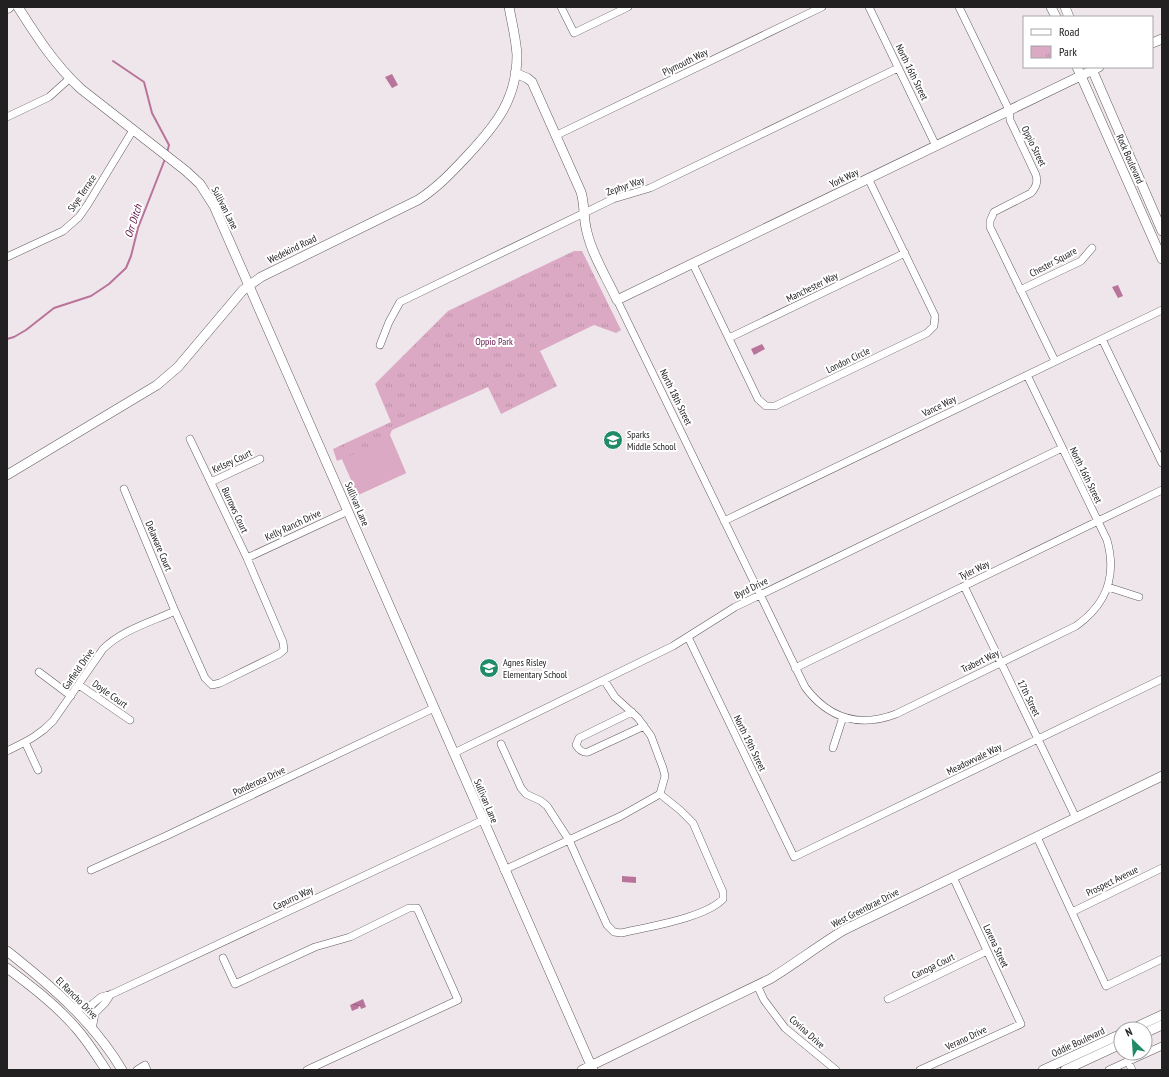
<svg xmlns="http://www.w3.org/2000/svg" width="1169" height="1077" font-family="'PT Sans Narrow',sans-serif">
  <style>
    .park { fill: url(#park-tufts) }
    .pitch { fill: #dba9c4 }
    .water { fill: url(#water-ripples) }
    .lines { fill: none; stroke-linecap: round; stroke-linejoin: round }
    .stream { stroke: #b8749a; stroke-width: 2 }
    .street-casing { stroke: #635c60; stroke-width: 8 }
    .secondary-casing { stroke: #635c60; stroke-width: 10 }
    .primary-casing { stroke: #635c60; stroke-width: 11 }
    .street { stroke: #fff; stroke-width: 7 }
    .secondary { stroke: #fff; stroke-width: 9 }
    .primary { stroke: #fff; stroke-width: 10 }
    .labels { text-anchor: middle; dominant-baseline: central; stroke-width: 4; stroke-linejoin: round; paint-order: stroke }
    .street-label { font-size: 10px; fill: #232022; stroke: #fff }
    .park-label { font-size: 10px; fill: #69164c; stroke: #fff }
    .poi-label { font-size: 10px; fill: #232022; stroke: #fff; text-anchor: start }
    .water-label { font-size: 11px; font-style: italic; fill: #68154b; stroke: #fff }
  </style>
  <defs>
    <pattern id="park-tufts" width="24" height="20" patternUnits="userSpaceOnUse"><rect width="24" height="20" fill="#dba9c4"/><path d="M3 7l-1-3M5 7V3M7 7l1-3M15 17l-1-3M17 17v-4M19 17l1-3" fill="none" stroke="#bc91a8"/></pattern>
    <pattern id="water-ripples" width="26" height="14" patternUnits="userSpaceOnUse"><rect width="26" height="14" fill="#b8749a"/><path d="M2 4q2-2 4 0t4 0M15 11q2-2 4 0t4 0" fill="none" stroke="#955f7d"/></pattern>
  </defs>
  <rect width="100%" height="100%" fill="#eee6ea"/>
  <path class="park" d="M574,251h8l39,79 -5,3 -22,-8 -54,26 17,35 -56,28 -13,-27 -96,43 -2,5 16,38 -48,22 -16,-36 -5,2 -4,-12 58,-27 -16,-38 73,-73z"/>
  <path class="pitch" d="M391,438l15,35 -48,22 -16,-36z"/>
  <path class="water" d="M392,74l6,11 -6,3 -7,-11z
    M1118,285l5,11 -5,2 -6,-11z
    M762,344l3,5 -11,6 -3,-6z
    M622,876l14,1v6l-14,-1z
    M363,999l3,8 -5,2 -1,-3 -2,1 1,1 -7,3 -2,-6z"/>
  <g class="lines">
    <path class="stream" d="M113,61l31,21 8,31 17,32 -2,8
      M7,339l7,-2 12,-7 28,-22 37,-12 18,-12 17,-16 5,-12 7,-28 27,-69"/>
    <g class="street-casing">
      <path id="street" d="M561,7l13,26 54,-26
        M869,7l67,139
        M959,7l50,103 1,10 26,55c2,8 0,12 -5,18l-37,19 -4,9v6l65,134
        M7,117l42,-20 20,-18
        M557,135l265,-128
        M7,257l56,-26 16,-14 9,-13 45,-74
        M693,264l65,135 8,7h9l152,-73 7,-7 1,-10 -67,-138
        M1020,290l61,-29 11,-13
        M617,300l188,387c23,31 54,41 91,27l180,-88c31,-22 41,-50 31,-86l-80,-165
        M729,338l176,-85
        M1102,339l60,124
        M380,345l9,-23 11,-20 213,-103 37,-11 248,-120
        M211,482l49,-23
        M124,489l51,122 30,67 7,7 8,-2 59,-29 5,-4 -1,-8 -36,-84 -57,-119
        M724,521l438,-211
        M247,558l101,-47
        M964,586l112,232
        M1108,587l31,10
        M688,637l106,220 368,-178
        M795,668l367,-178
        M39,672l32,24
        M79,685l51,35
        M632,712l-53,26 -3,7c3,5 6,8 12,7l56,-26
        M25,742l13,28
        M501,744l20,44 5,6 15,7 6,5 22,34 38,85 7,7 7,1c26,-6 84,-15 102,-34v-7l-30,-69 -13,-13 -20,-16
        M833,748l10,-31
        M7,751c18,-9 32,-15 46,-30l50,-72c19,-19 48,-27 72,-38
        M454,753l219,-107 62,-39 25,-12 302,-147
        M1037,837l69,149 56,-27
        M91,870l75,-34 268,-128
        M504,870l117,-54 39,-22 5,-18 -2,-8 -12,-32 -13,-18 -23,-21 -11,-17
        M1072,912l90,-44
        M223,958l12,26 80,-37 35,-10 59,-29h8l41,92 -151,70
        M757,985l7,15 21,28 51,42
        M888,999l99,-48
        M72,1008l18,-2 11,-9 11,-3 371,-174
        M92,1030l3,-17 10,-10 6,-9
        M1128,1061l4,9
        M137,1070l8,-5 2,5
        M920,1070l101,-46 -68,-147
        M1109,1070l53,-24"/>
    </g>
    <g class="secondary-casing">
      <path id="secondary" d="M18,7c19,30 37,58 63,82l105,82 14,13 14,22 379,864
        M1051,7l5,10
        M1065,7l4,10
        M1152,43l10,-4
        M1077,67l85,192
        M1091,67l71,164
        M515,73l12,5 5,4 49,110c4,13 2,26 6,40 5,23 20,46 30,68l482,-233
        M7,475l150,-90 21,-18 65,-77 18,-13 157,-77c19,-12 34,-28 49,-44 29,-31 50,-57 50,-101 -1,-16 -5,-32 -8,-48
        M7,951c43,34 87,71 115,119
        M7,968c24,18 48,36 68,59 12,13 21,28 31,43
        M1132,1029l30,-14
        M1145,1033l17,-8
        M582,1070l188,-91c26,-16 49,-34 74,-49l318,-154
        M1043,1070l78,-36
        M1065,1070l56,-26"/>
    </g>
    <g class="primary-casing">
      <path id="primary" d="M7,8l2,-1"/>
    </g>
    <use href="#street" class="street"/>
    <use href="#secondary" class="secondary"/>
    <use href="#primary" class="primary"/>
  </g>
  <defs>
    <g id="school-disc" transform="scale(1)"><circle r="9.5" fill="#218b68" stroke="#fff"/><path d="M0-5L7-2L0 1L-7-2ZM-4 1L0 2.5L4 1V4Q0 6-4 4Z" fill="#fff"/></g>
  </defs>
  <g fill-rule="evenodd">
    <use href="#school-disc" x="613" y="440"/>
    <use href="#school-disc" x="489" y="668"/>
  </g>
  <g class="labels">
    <g class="street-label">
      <text transform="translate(685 62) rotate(-26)">Plymouth Way</text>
      <text transform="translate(912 72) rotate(64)">North 16th Street</text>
      <text transform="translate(1034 146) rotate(64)">Oppio Street</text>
      <text transform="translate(1130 159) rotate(66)">Rock Boulevard</text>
      <text transform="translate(844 178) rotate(-26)">York Way</text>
      <text transform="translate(625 186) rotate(-19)">Zephyr Way</text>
      <text transform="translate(82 193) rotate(-56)">Skye Terrace</text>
      <text transform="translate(225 208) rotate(63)">Sullivan Lane</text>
      <text transform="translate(292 249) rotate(-26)">Wedekind Road</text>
      <text transform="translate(1053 262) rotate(-28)">Chester Square</text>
      <text transform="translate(812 287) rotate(-26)">Manchester Way</text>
      <text transform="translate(848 360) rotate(-26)">London Circle</text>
      <text transform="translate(676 397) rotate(64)">North 18th Street</text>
      <text transform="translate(939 406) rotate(-26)">Vance Way</text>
      <text transform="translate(232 461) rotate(-25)">Kelsey Court</text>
      <text transform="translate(1086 475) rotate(64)">North 16th Street</text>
      <text transform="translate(357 504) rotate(67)">Sullivan Lane</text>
      <text transform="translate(235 510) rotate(65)">Burrows Court</text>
      <text transform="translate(293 525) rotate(-25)">Kelly Ranch Drive</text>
      <text transform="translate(159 546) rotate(67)">Delaware Court</text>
      <text transform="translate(974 570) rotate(-26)">Tyler Way</text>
      <text transform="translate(751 588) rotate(-26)">Byrd Drive</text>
      <text transform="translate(980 661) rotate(-26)">Trabert Way</text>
      <text transform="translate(78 669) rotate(-55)">Garfield Drive</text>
      <text transform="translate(110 694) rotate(35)">Doyle Court</text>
      <text transform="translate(1029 698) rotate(64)">17th Street</text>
      <text transform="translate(750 743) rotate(64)">North 19th Street</text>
      <text transform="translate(974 759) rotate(-26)">Meadowvale Way</text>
      <text transform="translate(259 781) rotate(-25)">Ponderosa Drive</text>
      <text transform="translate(486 801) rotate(67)">Sullivan Lane</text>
      <text transform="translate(1112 881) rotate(-26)">Prospect Avenue</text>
      <text transform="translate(293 898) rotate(-25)">Capurro Way</text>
      <text transform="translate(865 908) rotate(-27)">West Greenbrae Drive</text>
      <text transform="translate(996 946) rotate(65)">Lorena Street</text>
      <text transform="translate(933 966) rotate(-26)">Canoga Court</text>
      <text transform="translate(77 998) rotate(45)">El Rancho Drive</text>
      <text transform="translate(807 1032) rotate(42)">Covina Drive</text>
      <text transform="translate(966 1038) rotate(-25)">Verano Drive</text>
      <text transform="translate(1078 1042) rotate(-25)">Oddie Boulevard</text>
    </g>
    <g class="park-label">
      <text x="494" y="341">Oppio Park</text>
    </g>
    <g class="poi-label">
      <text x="627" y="434">Sparks<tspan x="627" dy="12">Middle School</tspan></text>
      <text x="503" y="662">Agnes Risley<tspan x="503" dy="12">Elementary School</tspan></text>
    </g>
    <g class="water-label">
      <text transform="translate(133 221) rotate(-72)">Orr Ditch</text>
    </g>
  </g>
  <rect width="1169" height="1077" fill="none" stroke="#232022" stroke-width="16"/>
  <rect x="1023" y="16" width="130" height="52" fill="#ffffff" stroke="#a7a6a7"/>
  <rect x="1031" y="29" width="20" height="6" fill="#ffffff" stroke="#a7a6a7"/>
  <text x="1059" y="36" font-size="12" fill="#232022">Road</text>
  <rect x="1031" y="46" width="20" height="12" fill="url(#park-tufts)" stroke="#a7a6a7"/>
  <text x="1059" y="56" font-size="12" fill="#232022">Park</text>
  <g transform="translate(1133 1041) rotate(335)"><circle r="19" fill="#ffffff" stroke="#a7a6a7"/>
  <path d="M0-3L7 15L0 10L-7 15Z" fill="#218b68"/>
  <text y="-6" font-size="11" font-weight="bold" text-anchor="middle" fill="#232022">N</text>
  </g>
</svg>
